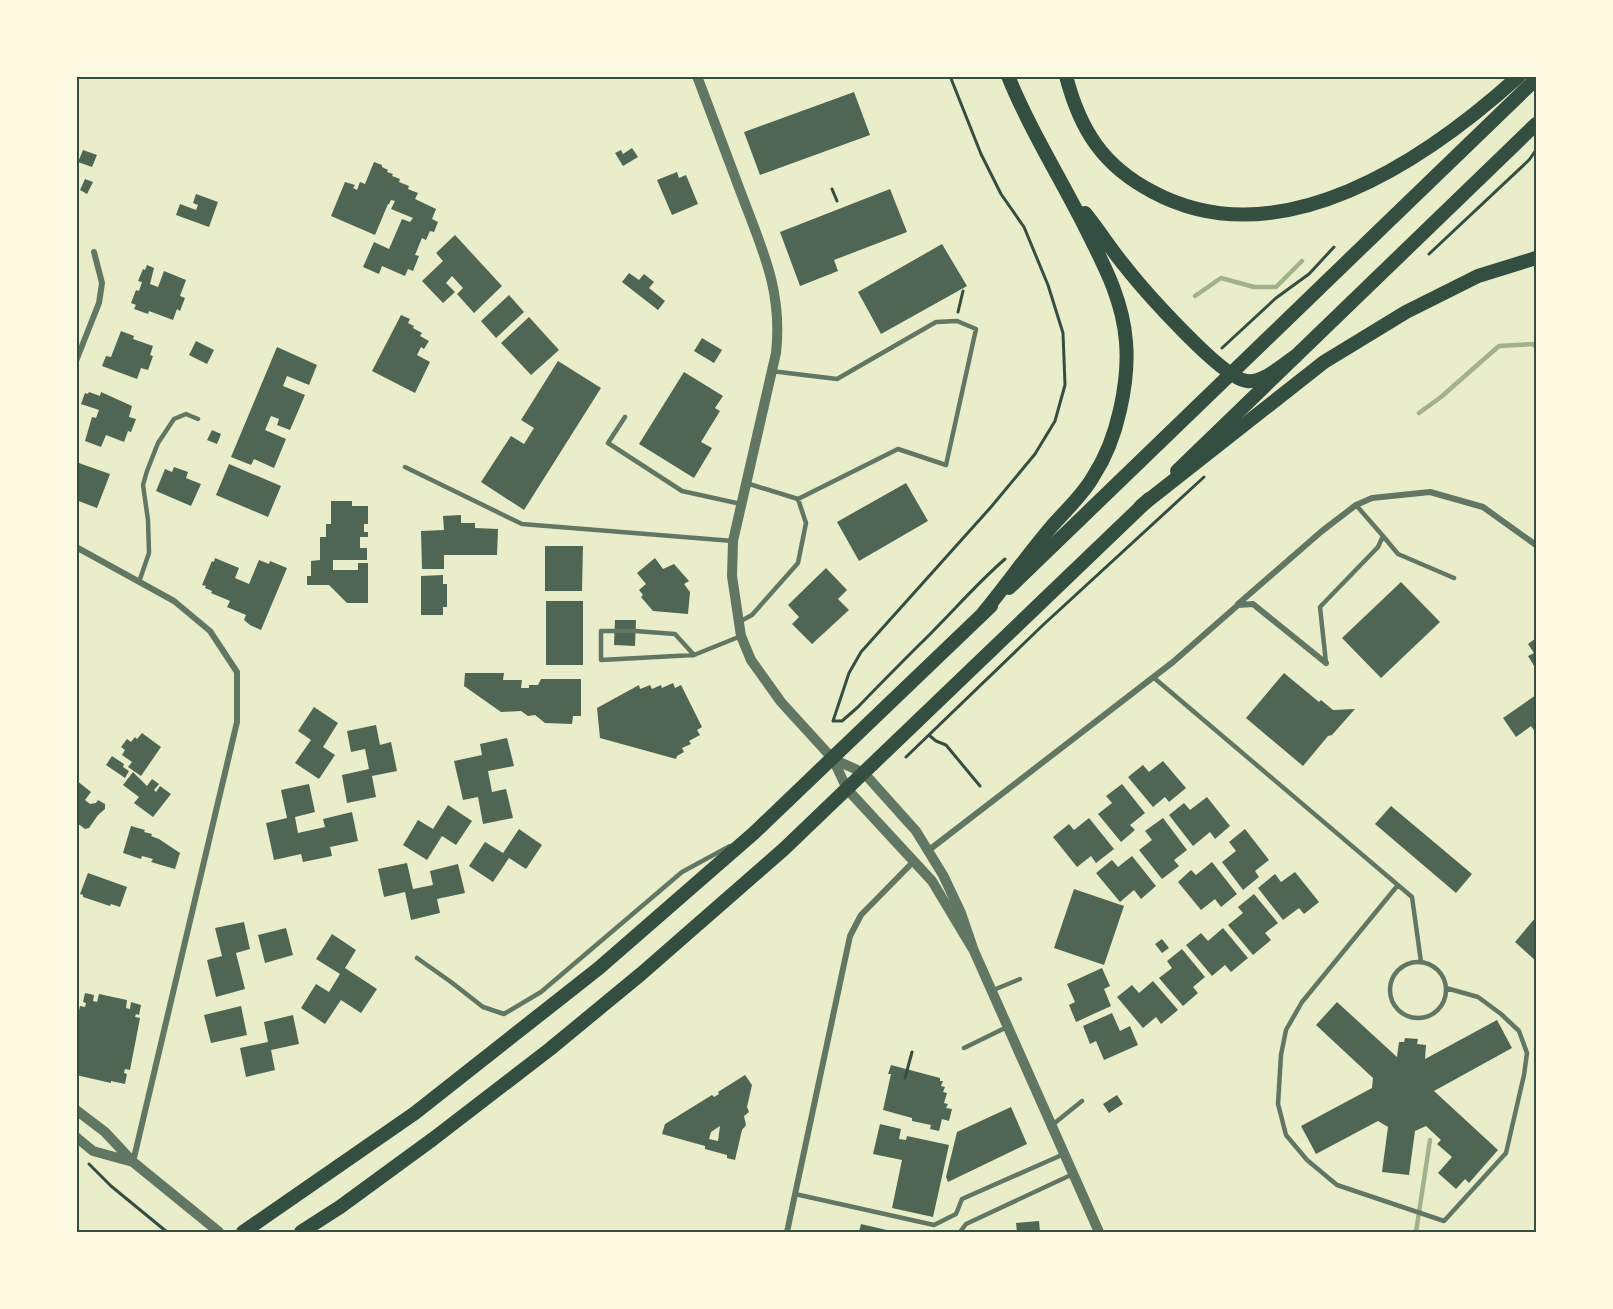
<svg xmlns="http://www.w3.org/2000/svg" width="1613" height="1309" font-family="'Golos Text',sans-serif">
  <style>
    .lines { fill: none; stroke-linecap: round; stroke-linejoin: round }
    .stream { stroke: #a3b18a; stroke-width: 4.5 }
    .building { fill: #4f6655; fill-rule: evenodd }
    .path { stroke: #344e41; stroke-width: 3 }
    .service { stroke: #617663; stroke-width: 4.5 }
    .minor { stroke: #617663; stroke-width: 6 }
    .tertiary { stroke: #617663; stroke-width: 10 }
    .primary { stroke: #344e41; stroke-width: 14 }
    .trunk { stroke: #344e41; stroke-width: 14 }
    .neatline { fill: none; stroke: #344e41; stroke-width: 2 }
  </style>
  <rect width="100%" height="100%" fill="#e9edc9"/>
  <g class="lines">
    <path class="stream" d="M1195,296l26,-18 33,9h22l26,-26
      M1419,413l22,-16 58,-51 34,-2 3,3
      M1416,1232l14,-92"/>
  </g>
  <path class="building" d="M854,92l16,43 -110,40 -16,-43z
    M632,148l6,9 -15,9 -8,-13 6,-3 2,4z
    M83,150l14,5 -5,12 -14,-5z
    M374,162l8,3v2l6,3 -1,2 6,2 -1,2 8,3 -1,3 10,4 -1,3 10,4 -3,6 21,10 -4,10 6,3 -4,10 -4,-1 -4,9 -4,-2 -7,17 4,1 -6,15 -5,-2 -3,7 -23,-10 -3,8 -16,-7 11,-25 15,7 13,-30 8,3 3,-4 -22,-9 4,-8 -4,-1 -2,4h-1l-13,31 -44,-19 14,-34 10,3 -2,3 4,2 3,-8 5,2z
    M677,172l2,6 7,-3 12,29 -26,11 -15,-35z
    M85,179l8,3 -6,12 -7,-4z
    M890,189l17,43 -73,28 4,11 -38,15 -20,-54z
    M196,194l22,8 -9,25 -33,-12 4,-11 16,6 2,-5 -5,-2z
    M455,235l47,51 -28,27 -17,-19 6,-6 -11,-12 -6,7 9,9 -12,11 -21,-22 21,-20 -7,-8z
    M942,244l25,42 -86,48 -23,-42z
    M147,265l7,3 -4,16 8,3 6,-16 22,9 -6,16 5,2 -5,13 -3,-2 -4,11 -24,-9 -1,3 -14,-5 2,-4 -5,-2 5,-13 3,1 3,-9 -4,-1 5,-12 2,1z
    M629,273l10,7 5,-6 10,8 -5,6 16,13 -7,9 -36,-28z
    M509,295l15,17 -28,26 -15,-17z
    M401,315l9,4 -2,4 6,3 -1,2 9,5 -2,3 9,5 -5,8 -3,-2 -4,8 13,7 -15,31 -43,-22z
    M529,317l30,33 -28,25 -30,-32z
    M121,331l13,5 -1,3 20,7 -3,9 3,1 -5,14 -7,-2 -4,11 -35,-13 4,-10 5,1z
    M702,338l20,12 -8,13 -20,-12z
    M196,341l18,9 -7,14 -18,-9z
    M277,347l40,18 -8,20 -22,-9 -4,10 22,9 -15,35 -13,-5 2,-6 -8,-3 -6,14 21,9 -12,29 -20,-9 -3,6 -20,-8z
    M558,361l43,27 -77,122 -43,-28 30,-46 13,8 10,-16 -13,-8z
    M684,372l39,24 -8,12 5,3 -19,31 11,6 -18,30 -55,-34z
    M89,392l11,4 1,-4 31,14 -3,11 7,2 -5,13 -3,-1 -4,11 -18,-7 -5,12 -16,-6 7,-24 4,1 3,-8 -18,-6 4,-11 3,1z
    M212,430l9,4 -4,10 -10,-4z
    M76,462l34,12 -13,34 -21,-8z
    M229,464l52,22 -13,31 -52,-22z
    M174,467l14,5 -2,6 15,6 -10,22 -35,-15 9,-22 7,3z
    M906,483l22,38 -69,40 -22,-39z
    M331,501h21v5h16v18h-4v8h4v5h-8v11h7v12h-34v10h25v-7h10v40h-21l-18,-18h-22v-9h4v-15l9,-1v-23h6v-13h5z
    M461,515v8h14v5l23,1 -1,26h-53v14h-22l-1,-38 23,-1 -1,-14z
    M545,546h38l-1,45h-37z
    M215,558l24,10 -4,10 14,6 10,-24 10,4 1,-3 17,7 -26,62 -11,-5 -6,-5 2,-5 -19,-8 3,-6 -19,-8 1,-2 -7,-3 1,-2 -4,-1 10,-24 2,1z
    M655,558l8,11 11,-5 15,17 -5,3 6,8 -2,22 -35,-3 -12,-14 2,-2 -4,-5 7,-6 -9,-11z
    M826,568l21,22 -9,9 11,11 -37,34 -20,-20 7,-7 -11,-12z
    M443,575v9h4v23h-4v8h-22v-39z
    M1401,582l39,40 -59,56 -39,-40z
    M546,601h37v64h-37z
    M615,620h21l-1,26 -21,-1z
    M1536,638v31l-8,-13 6,-3 -6,-9z
    M465,673h39l-1,7h19l-1,8h8v-3h9l3,-6h40v37h-8l-1,8 -27,-1 -10,-8 -7,1 -7,-5 -20,1 -37,-26z
    M1284,673l35,29 2,-2 12,10 22,-1 -23,26 -4,1 -25,30 -57,-48z
    M673,683l2,5 6,-3 21,42 -5,3 3,5 -11,6 2,3 -9,4 2,4 -7,4 -1,3 -76,-21 -3,-30 42,-23 1,4 10,-4 2,4 9,-4 1,3z
    M1536,695v38l-5,-7 -15,11 -13,-19z
    M314,707l24,16 -15,24 12,8 -16,24 -24,-16 16,-23 -13,-9z
    M376,725l4,20 11,-3 6,29 -25,5 4,21 -29,6 -5,-28 27,-6 -4,-20 -14,3 -4,-21z
    M142,733l19,14 -20,29 -13,-9 4,-5 -10,-7 3,-5 -4,-3 6,-8 4,3 4,-5 2,2z
    M507,738l7,28 -26,5 4,21 14,-3 7,29 -30,6 -5,-27 -15,3 -9,-39 28,-6 -2,-11z
    M112,756l12,8 -1,3 6,4 -4,7 -19,-13z
    M1163,761l23,27 -17,14 -4,-5 -12,10 -25,-30 15,-12 6,7z
    M133,772l14,14 5,-7 7,5 -5,6 2,2 4,-6 11,8 -18,23 -19,-14 5,-6 -16,-12z
    M76,780l15,12 -6,8 5,4 6,-1 2,-3 7,4v5l-7,6 -9,13 -4,1 -9,-7z
    M309,784l6,28 -20,5 3,16 27,-6 -2,-8 29,-7 6,29 -28,6 2,9 -29,6 -2,-8 -27,6 -8,-37 21,-5 -6,-28z
    M1122,784l23,29 -15,12 5,5 -14,12 -23,-28 14,-11 -6,-7z
    M1207,797l23,29 -15,13 -5,-7 -17,14 -24,-31 15,-12 6,7z
    M448,805l24,16 -16,24 -14,-9 -15,24 -24,-15 15,-25 15,9z
    M1391,806l81,68 -16,19 -81,-69z
    M1089,818l25,31 -18,14 -5,-7 -14,11 -24,-30 16,-13 5,6z
    M1163,818l24,32 -13,10 5,6 -17,13 -23,-29 13,-10 -7,-9z
    M131,826l14,4 -1,2 8,2 -1,2 8,3 21,14 -5,16 -24,-7 2,-3 -11,-3 -1,3 -18,-6z
    M519,829l23,16 -16,24 -17,-11 -16,24 -24,-16 16,-24 18,11z
    M1245,829l24,31 -14,11 4,6 -16,13 -21,-28 14,-11 -7,-9z
    M1132,856l24,30 -15,13 -7,-9 -14,12 -24,-29 16,-13 6,7z
    M1212,862l25,32 -16,13 -6,-8 -14,11 -23,-28 13,-12 5,5z
    M407,863l6,26 20,-4 -3,-14 28,-7 7,29 -28,6 3,14 -29,7 -6,-28 -21,5 -6,-28z
    M1295,872l24,30 -15,12 -5,-6 -16,12 -25,-32 17,-14 6,8z
    M88,873l39,14 -7,20 -9,-3 -1,2 -27,-9v-2l-3,-1z
    M1074,889l50,17 -20,59 -50,-17z
    M1254,894l24,29 -13,10 6,7 -18,15 -25,-30 15,-12 -5,-6z
    M1536,917v44l-21,-19z
    M244,922l6,27 -14,4 9,36 -29,8 -9,-37 15,-4 -7,-28z
    M286,928l7,27 -28,8 -7,-28z
    M1223,928l25,30 -17,14 -6,-7 -13,11 -26,-31 15,-12 7,8z
    M332,934l24,16 -11,18 32,21 -16,24 -20,-13 -16,24 -24,-16 15,-24 13,8 11,-18 -24,-15z
    M1162,939l7,9 -7,5 -7,-9z
    M1182,949l23,28 -12,10 5,6 -15,13 -24,-28 13,-10 -5,-7z
    M1102,968l8,18 -6,3 7,17 -35,16 -7,-17 6,-3 -8,-18z
    M1153,981l25,29 -17,14 -5,-7 -13,11 -26,-31 15,-12 7,8z
    M85,993l9,2 -1,6 4,1 2,-8 28,6 -1,8 4,1 1,-7 10,3 -2,10 -3,-1 -1,3 5,1 -10,52 -5,-1 -1,4 3,1 -2,10 -14,-3v2l-35,-8v-51l4,-18 5,1 1,-4 -3,-1z
    M1337,1002l60,55 2,-15h5l1,-4 13,1 -1,5 9,1 -1,14 72,-39 15,28 -78,43 64,59 -29,33 -4,-4 -9,10 -18,-16 14,-16 -15,-13 4,-4 -15,-14 -11,5 -6,44 -27,-3 6,-45 -10,-6 -62,33 -15,-28 71,-38 1,-10 -57,-53z
    M241,1006l6,29 -36,8 -7,-28z
    M1112,1013l8,18 10,-5 8,19 -34,15 -8,-19 -6,3 -7,-18z
    M293,1015l6,29 -28,6 4,20 -29,7 -6,-29 28,-6 -4,-20z
    M891,1065l49,13v3h3l-2,5 4,1 -2,5 4,1 -3,10 4,1 -2,4 6,1 -3,12 -7,-2 -3,12 -9,-2 1,-4 -19,-4v-3l-29,-8 8,-36h-3z
    M745,1075l7,10 -5,22 2,5 -5,4 2,9 -4,5 -7,30 -8,-2v-3l-22,-6v-3l-43,-12 3,-10 47,-29 2,2 5,-3 -1,-2zM720,1126l-2,15 -9,-2 2,-7z
    M1117,1095l6,9 -14,9 -6,-9z
    M1011,1107l16,37 -79,38 -2,-5 11,-45z
    M880,1124l21,5 -2,10 7,1 1,-4 42,9 -16,72 -41,-9 10,-48 -29,-6z
    M1039,1221l1,11h-23l-1,-9z
    M861,1224l34,8h-36z"/>
  <g class="lines">
    <path class="path" d="M950,76l31,78 20,40 23,33 24,58 15,48 2,52 -10,36 -20,33 -44,53 -130,145 -12,21 -16,48h9l16,-14c20,-21 41,-42 62,-63 29,-28 55,-59 85,-85
      M832,189l5,12
      M1429,254l100,-94 7,-10
      M958,312l5,-21
      M1222,348l54,-50 33,-24 25,-27
      M930,736l6,5 10,4 34,41
      M906,757l137,-132 161,-148
      M905,1078l7,-26
      M89,1164l22,22 56,46"/>
    <path class="service" d="M625,417l-17,26 74,48 59,13
      M405,467l117,57 211,17
      M746,483l52,16 100,-50 48,16 30,-136 -19,-8 -21,1 -99,57 -66,-8
      M1383,536l15,18 56,24
      M139,582l10,-29 -1,-33 -5,-35 4,-14 11,-28 16,-24 12,-5 12,5
      M739,622l13,-7 46,-52 8,-40 -8,-24
      M694,655l-19,-21 -40,-3h-34v29l93,-5 47,-19
      M1326,663l-6,-56 58,-60 5,-11 -27,-31
      M1153,677l259,220 9,65
      M1398,885l-96,117 -16,28 -5,25 -3,49 8,31 21,25 30,25 107,36 62,-68 18,-78 3,-22 -8,-22 -18,-17 -23,-17 -32,-9
      M417,958l34,24 32,25 21,7 37,-22 141,-120 48,-26
      M1390 990a28 28 0 1 1 56 0a28 28 0 1 1-56 0Z
      M991,991l29,-12
      M964,1048l43,-21
      M1051,1126l31,-25
      M795,1194l139,31 22,-11 6,-15 102,-45
      M960,1232l6,-8 107,-50"/>
    <path class="minor" d="M76,361l23,-58 3,-20 -8,-31
      M76,547l98,54 36,30 27,41v50l-104,440
      M1238,604l84,-73 34,-26 16,-7 58,-6 53,15 53,38
      M929,850l244,-188 65,-57 15,-1 73,59
      M787,1232l63,-296 11,-21 53,-54"/>
    <path class="tertiary" d="M697,76c15,39 29,78 44,117 21,56 42,98 35,160l-43,188 -1,35 9,60 10,24 30,42 52,57 14,30 85,92 42,70
      M833,759l31,14 52,58 27,44 18,38 13,38 125,281
      M76,1110l29,22 28,30 86,70
      M76,1137l17,14 40,11"/>
    <path class="primary" d="M1177,471l359,-347
      M1009,588l527,-509
      M243,1232l172,-119 184,-145 155,-135 237,-227
      M301,1232l39,-25 93,-68 117,-90 91,-75 143,-125 365,-350"/>
    <path class="trunk" d="M1066,76c14,54 37,90 87,116 127,68 273,-32 366,-116
      M1085,213c14,17 25,35 39,52 18,23 98,114 123,116 17,2 36,-17 49,-25
      M1141,506l183,-144 82,-50 72,-36 58,-18
      M984,612c23,-28 44,-58 68,-86 14,-16 30,-30 41,-49 13,-20 22,-44 27,-67 5,-22 8,-45 6,-68 -3,-41 -21,-75 -39,-111 -26,-52 -57,-101 -79,-155"/>
  </g>
  <rect width="1613" height="1309" fill="none" stroke="#fefae0" stroke-width="156"/>
  <rect x="78" y="78" width="1457" height="1153" class="neatline"/>
</svg>
